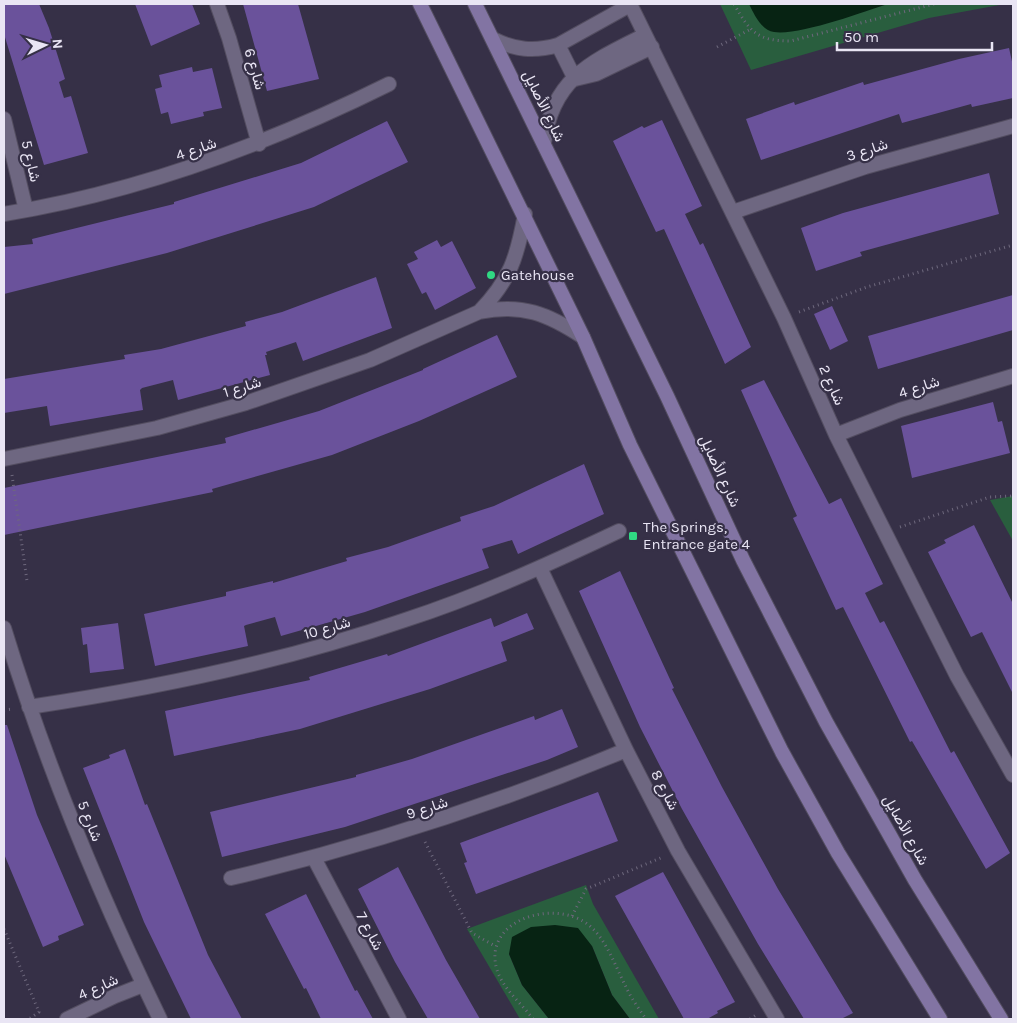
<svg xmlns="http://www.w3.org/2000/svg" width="1017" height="1023" font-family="Karla,Vazirmatn,sans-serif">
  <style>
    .green { fill: #295e3e }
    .water { fill: #072313 }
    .building { fill: #6a529b }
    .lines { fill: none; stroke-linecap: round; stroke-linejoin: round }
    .minor-casing { stroke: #534d60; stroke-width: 16 }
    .secondary-casing { stroke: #534d60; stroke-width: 16 }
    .path { stroke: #6e687d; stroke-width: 3; stroke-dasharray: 1 4; stroke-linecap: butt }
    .minor { stroke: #6e6781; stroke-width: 14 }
    .secondary { stroke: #8274a3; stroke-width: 14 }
    .poi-dot { fill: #30d883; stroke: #363047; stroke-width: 2 }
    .labels { text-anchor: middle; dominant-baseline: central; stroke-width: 4.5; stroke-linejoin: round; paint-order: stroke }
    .street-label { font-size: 15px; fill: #e9e5f4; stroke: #363047 }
    .poi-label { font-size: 15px; fill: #e9e5f4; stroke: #363047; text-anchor: start }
  </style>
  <rect width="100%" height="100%" fill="#363047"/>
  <path class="green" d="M720,4h285l-76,14 -178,52z
    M1013,496v45l-23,-41z
    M586,885l7,19 66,115h-29l-18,-24 -20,-49 -83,8 13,31 27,34h-29l-53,-90z"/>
  <path class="water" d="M749,4h139c-25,8 -90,32 -114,28 -13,-2 -20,-18 -25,-28z
    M555,925l23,3 14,18 20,49 18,24h-81l-27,-34 -13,-31 3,-17 19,-10z"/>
  <path class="building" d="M4,4h35l10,24 16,51 -6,3 5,16 7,-2 17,57 -44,12 -40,-131z
    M135,4h57l8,20 -49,22z
    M243,4h55l21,75 -52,12z
    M1009,48l4,18v32l-41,9 -1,-3 -69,19 -3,-9 -138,46 -15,-41 48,-17 1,3 68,-23 1,3 95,-26z
    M192,67l1,5 19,-4 10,40 -19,4 1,4 -33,8 -3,-12 -7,2 -6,-25 7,-2 -3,-12z
    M662,120l40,86 -17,8 15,31 3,-2 48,104 -26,17 -61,-135 -8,3 -43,-91 29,-15 2,2z
    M387,121l21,41 -94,45 -147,46 -163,41v-47l29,-3 -1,-5 142,-35v-2l127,-39z
    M989,173l10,41 -139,38 2,4 -46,15 -15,-43 42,-15z
    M437,240l4,7 11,-6 24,47 -41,22 -9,-18 -4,2 -15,-30 11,-5 -4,-7z
    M376,277l16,51 -89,33 -7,-19 -30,10 1,3h-2l5,20 -92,25 -5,-20 -31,8 -2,2 3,20 -93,16 -3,-20 -43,7v-34l121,-20 -1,-4 37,-6 85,-23 -1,-4 37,-10z
    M1013,295v35l-135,39 -10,-33z
    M832,306l16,35 -18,9 -16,-36z
    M497,335l20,42 -98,44 -87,34 -120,34 1,3 -209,43v-47l222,-45 -1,-5 94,-27 104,-41v-1z
    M764,380l65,124 12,-6 42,86 -18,9 15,30 4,-2 67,132 3,-2 56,102 -24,16 -74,-128 -2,1 -67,-135 -7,3 -43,-92 4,-2 -56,-126z
    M993,402l5,20 4,-1 8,32 -98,25 -11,-52z
    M584,464l20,50 -86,40 -6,-14 -30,9 7,19 -124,44 -84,24 -6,-19 -29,8 -2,1 4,20 -93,20 -11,-52 82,-18v-4l47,-11v2l74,-22 -1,-3 42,-11 73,-26 -1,-4 34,-11z
    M974,525l39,79v90l-31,-62 -11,5 -43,-85 18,-9 -2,-3z
    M620,571l54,117 -2,1 50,98 56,102 75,124 -12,6h-37l-46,-75 -76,-135 -42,-82 -61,-136z
    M527,613l7,16 -33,13 6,19 -77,28 -130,40 -126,27 -9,-45 145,-31 -1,-3 78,-23 1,2 103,-38 3,9z
    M118,623l6,46 -34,4 -3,-29 -4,1 -2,-17z
    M562,709l16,38 -31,13 -202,67 -123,30 -12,-45 146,-35v-2l56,-16 122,-43 1,4z
    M4,725h3l30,90 47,110 -26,11 1,4 -16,7 -39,-93z
    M125,749l20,56 2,-1 61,151 34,64h-51l-47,-97 -61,-154 27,-10 -1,-3z
    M598,792l20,49 -142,53 -12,-31 3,-1 -7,-19z
    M398,867l48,93 34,59h-52l-33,-57 -37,-73z
    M663,872l72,130 -18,9 1,2 -11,6h-23l-69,-123z
    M306,894l49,97 2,-1 16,29h-52l-15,-31 -2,1 -39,-75z"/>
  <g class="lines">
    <g class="minor-casing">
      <path id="minor" d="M217,4l12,34 30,106
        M630,4l154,314 52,117 121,241 56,99
        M493,39c22,11 41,13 65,6l72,-40
        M558,45l17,34
        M575,79l21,-5 56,-27
        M4,119l22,91
        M544,143c8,-65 49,-82 101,-108
        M733,212l132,-45 148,-41
        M4,214c135,-22 262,-69 385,-130
        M479,312c31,-32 38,-54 46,-98
        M836,435l64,-25 113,-34
        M4,459l153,-31 89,-25 124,-43 109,-48c43,-9 69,2 104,25
        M540,568l86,182 52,101 99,168
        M4,628c41,135 95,265 156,391
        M29,707c128,-19 254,-45 376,-87 74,-24 144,-56 214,-89
        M314,858l85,161
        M231,878c139,-33 263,-73 395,-128
        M67,1019l48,-23 28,-11"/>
    </g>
    <g class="secondary-casing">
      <path id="secondary" d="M420,4l163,333 47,108 152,307 56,101 102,166
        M475,4l192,392 76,164 83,162 89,158 86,139"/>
    </g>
    <path class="path" d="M734,4c16,28 23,37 57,37l143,-37
      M717,47l32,-17
      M799,312l68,-25 146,-42
      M12,475l15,106
      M900,527l90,-30 23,-1
      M4,710l9,-1
      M425,842l47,91 23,13
      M572,916l14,-27 77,-32
      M4,929l35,83 -10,7
      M533,1019c-11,-15 -30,-30 -36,-49 -15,-49 54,-71 89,-47 20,14 29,43 40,64 5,11 13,22 20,32
      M750,1019l6,-4"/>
    <use href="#minor" class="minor"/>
    <use href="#secondary" class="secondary"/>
  </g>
  <g class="poi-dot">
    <circle cx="491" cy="275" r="5"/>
    <rect x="628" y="531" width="10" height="10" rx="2.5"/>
  </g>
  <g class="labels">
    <g class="street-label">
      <text transform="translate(255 69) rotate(74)">شارع 6</text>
      <text transform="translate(544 106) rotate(64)">شارع الأصايل</text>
      <text transform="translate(196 149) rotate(-19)">شارع 4</text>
      <text transform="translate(867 150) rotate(-18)">شارع 3</text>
      <text transform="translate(31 161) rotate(77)">شارع 5</text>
      <text transform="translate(832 385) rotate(66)">شارع 2</text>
      <text transform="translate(242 387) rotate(-17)">شارع 1</text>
      <text transform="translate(919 387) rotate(-18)">شارع 4</text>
      <text transform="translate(720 471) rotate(65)">شارع الأصايل</text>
      <text transform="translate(327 628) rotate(-16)">شارع 10</text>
      <text transform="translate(665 790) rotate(63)">شارع 8</text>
      <text transform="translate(427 808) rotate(-18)">شارع 9</text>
      <text transform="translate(90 821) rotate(68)">شارع 5</text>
      <text transform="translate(906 830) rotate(61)">شارع الأصايل</text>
      <text transform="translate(370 931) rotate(62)">شارع 7</text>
      <text transform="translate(98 987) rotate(-24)">شارع 4</text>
    </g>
    <g class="poi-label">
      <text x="501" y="275">Gatehouse</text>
      <text x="643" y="527">The Springs,<tspan x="643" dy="17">Entrance gate 4</tspan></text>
    </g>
  </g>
  <rect width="1017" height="1023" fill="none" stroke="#e9e5f4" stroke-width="10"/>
  <g transform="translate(45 45) rotate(85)" stroke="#363047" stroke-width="4" paint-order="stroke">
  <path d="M0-4L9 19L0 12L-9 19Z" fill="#e9e5f4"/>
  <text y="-8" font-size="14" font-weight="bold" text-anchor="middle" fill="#e9e5f4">N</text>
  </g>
  <path d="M837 42v8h155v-8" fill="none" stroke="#e9e5f4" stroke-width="2.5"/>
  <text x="844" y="42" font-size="15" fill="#e9e5f4" stroke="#363047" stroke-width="4" paint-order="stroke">50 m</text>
</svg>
